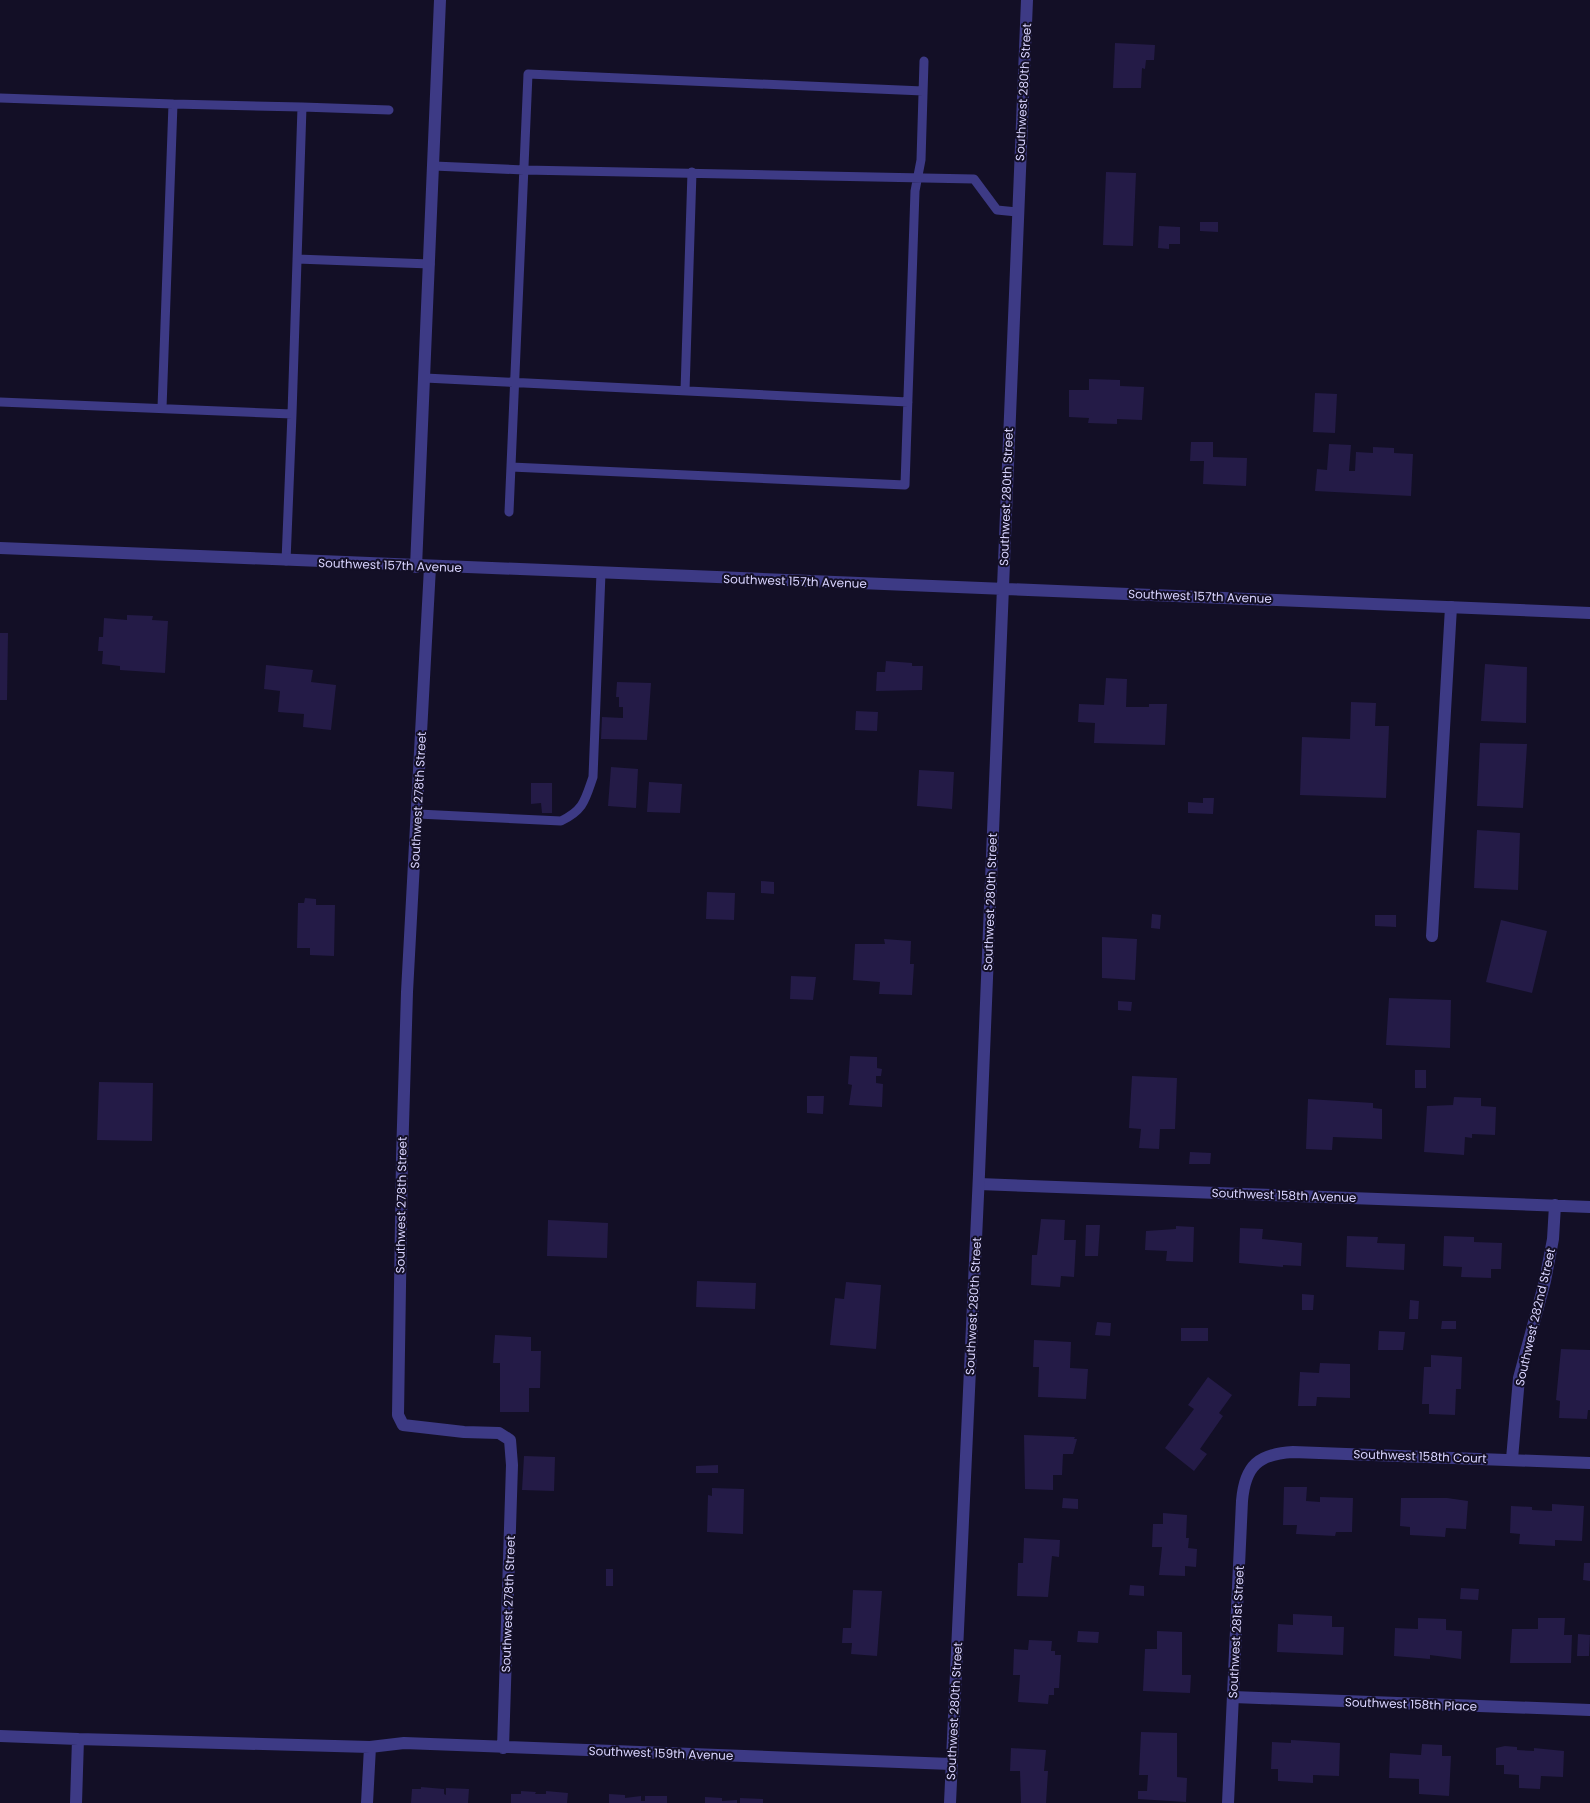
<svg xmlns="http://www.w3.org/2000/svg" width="1590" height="1803" font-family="Poppins,sans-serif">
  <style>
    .building { fill: #241b47 }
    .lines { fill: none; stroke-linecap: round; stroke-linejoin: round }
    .service { stroke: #3d3a85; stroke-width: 9 }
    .minor { stroke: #3d3a85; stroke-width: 12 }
    .tertiary { stroke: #3d3a85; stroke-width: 12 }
    .labels { text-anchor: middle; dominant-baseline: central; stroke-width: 4; stroke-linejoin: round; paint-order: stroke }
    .street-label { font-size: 12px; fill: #d9d4ff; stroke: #130f26 }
  </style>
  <rect width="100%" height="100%" fill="#130f26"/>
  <path class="building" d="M1115,43l40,2 -1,15h-8l-1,9 -3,-1 -1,20h-28z
    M1106,172l30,1 -3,73 -30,-1z
    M1200,222h18v10l-18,-1z
    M1159,226l21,1v17h-11v5l-11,-1z
    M1089,379l31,1v6l24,1 -2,33 -25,-1v5l-29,-1 1,-5 -20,-1v-27h20z
    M1315,393l22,1 -2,39 -22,-1z
    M1191,442h22v15l34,1 -1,28 -43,-2 1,-23h-14z
    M1329,444l22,1 -2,26h6l1,-19 17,1v-6l21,1v5l19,1 -2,42 -96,-5 2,-22 10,1z
    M127,615l26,1 -1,4 16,1 -3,52 -45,-3v-4l-18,-2 1,-13h-5l1,-14h4l1,-19 23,2z
    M0,633h8l-1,67h-7z
    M886,661l26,2v3h11l-1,24 -46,1 1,-19h8z
    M1485,664l42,3 -1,56 -45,-2z
    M266,665l47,5 -2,12 25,3 -5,45 -28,-3 1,-13 -26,-2 2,-21 -16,-2z
    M1106,678l21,1 -1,28h23v-3h18l-2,41 -71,-2 1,-20 -17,-1 1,-18 25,1z
    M617,682l34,1 -4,57 -46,-1 1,-22 21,1v-11h-4v-10h-3z
    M1351,702l25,1 -1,23h14l-3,72 -86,-3 2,-58 48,2z
    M856,711l22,1 -1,19 -22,-1z
    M1480,743l47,1 -4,64 -46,-2z
    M611,767l27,2 -2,39 -28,-2z
    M919,770l35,2 -2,37 -35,-3z
    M649,782l33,2 -2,29 -33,-1z
    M531,783h21v30h-10l-1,-10 -10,1z
    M1203,798h11l-1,16 -25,-1v-11l15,1z
    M1477,830l43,3 -2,57 -44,-2z
    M761,881l13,1v12l-13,-1z
    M707,892l28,1 -1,27 -28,-1z
    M305,898l11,1v6h19l-1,51 -24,-1v-7h-13l1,-45h6z
    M1152,914l9,1 -1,14 -9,-1z
    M1375,915h21v12l-21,-1z
    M1501,920l46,11 -15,62 -46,-11z
    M1102,937l35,2 -2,41 -33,-2z
    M884,939l27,2 -1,23h4l-2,31 -33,-1 1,-12 -27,-2 2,-36h30z
    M791,976l25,1 -3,23 -23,-1z
    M1389,998l62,2 -1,48 -64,-3z
    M1118,1001l14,1 -1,9 -13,-1z
    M850,1056l27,1v11l5,1 -1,7h-5v7l7,1 -1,23 -33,-2 3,-20 -4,-1z
    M1415,1070h11v18h-11z
    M1132,1076l45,2 -2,51h-15l-1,20 -20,-1 2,-19 -12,-1z
    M99,1082l54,1 -1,58 -55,-1z
    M807,1096h17l-1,18 -16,-1z
    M1454,1097l27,1v8l15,1 -1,28 -23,-1v4l-7,-1 -1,18 -40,-3 3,-46 26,-1z
    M1308,1099l65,4v5l9,1v30l-49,-2 -1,13 -26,-1z
    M1190,1152l21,1 -1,11h-21z
    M1041,1219l24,1 -1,20h12l-2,37 -13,-1 -1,11 -29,-2 1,-30h5z
    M548,1220l60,3 -1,35 -60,-2z
    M1086,1225h14l-2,31h-13z
    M1176,1226l18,1 -1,35 -27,-1 1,-10 -22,-1 1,-19 30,-2z
    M1240,1228l23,1 -1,10 40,4 -1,23 -18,-1v2l-44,-4z
    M1347,1236l31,1 -1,6 28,1 -1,26 -58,-3z
    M1444,1236l30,1v5l28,1 -1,26h-10v9l-30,-1 1,-10 -19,-1z
    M697,1281l59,2 -1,26 -59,-2z
    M846,1282l35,3 -5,64 -46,-4 5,-47 9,1z
    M1302,1294l12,1 -1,15h-11z
    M1410,1300l9,1 -1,18h-9z
    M1442,1321h14v8h-15z
    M1097,1322l14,1 -1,13 -15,-1z
    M1181,1328h27v13h-27z
    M1379,1331l26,1 -2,18h-25z
    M495,1335l36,2v14h10l-1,37h-11v24h-29v-49h-7z
    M1034,1340l37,2 -1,26 18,1 -2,30 -48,-2 1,-30h-6z
    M1561,1349l29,1v60h-2l-1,9 -28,-1 1,-17 -4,-1z
    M1431,1355l31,2 -1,32h-5l-1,26 -26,-1v-10h-7l2,-37h7z
    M1320,1363l30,1v34l-33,-1 -1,9h-18l2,-34 19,1z
    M1208,1377l24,18 -13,18 4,3 -23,33 7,5 -13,17 -29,-23 29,-39 -6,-4z
    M1024,1435l51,2 -1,2h3l-4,15h-10l-1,21h-9v15l-28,-1z
    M524,1456l31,1 -1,34 -32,-1z
    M718,1465v8h-22v-7z
    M1284,1487h23l-1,14 14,1v-5l33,1 -1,34h-16l-1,4 -39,-2 1,-9h-14z
    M712,1488l32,1 -1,45 -36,-2 1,-37 4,1z
    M1063,1498l15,1v10l-16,-1z
    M1401,1498h46l21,3 -2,28 -20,-1 -1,9 -35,-2v-8l-10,-1z
    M1552,1504l32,2 -2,35 -27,-1v6l-36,-2 1,-10 -10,-1 1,-27 21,1v3l20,1z
    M1163,1513l24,2 -1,23h3l-1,10 9,1 -1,18 -11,-1v10l-26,-1 3,-28h-10l1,-23h10z
    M1024,1538l36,2 -1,17 -7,-1 -4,41 -31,-1 1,-33h5z
    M1584,1563h6v18l-7,-1z
    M606,1569h7v17h-7z
    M1130,1585l14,1v10l-15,-1z
    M1461,1588l18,1 -1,11 -18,-1z
    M853,1590l29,1 -5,65 -26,-2 1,-11h-10l1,-15h8z
    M1293,1614l39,2v11h12l-1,28 -66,-3 1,-28 15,1z
    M1418,1618l28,1v11l16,1 -1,28 -31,-4v4l-36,-3 1,-28 23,1z
    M1538,1618h27l-1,17h8l-1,28h-61l2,-34h26z
    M1078,1631l21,1 -1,11 -21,-1z
    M1157,1631l25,1v43h9l-1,18 -47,-2 2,-42h12z
    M1578,1634l12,1 -1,21h-12z
    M1029,1640l23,1 -1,10h4v4h6l-2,33h-5v7h-5l-1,9 -30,-2 2,-27h-7l1,-26 14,1z
    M1141,1732l36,1v44l10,1 -1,24 -48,-3v-8h9l1,-16h-9z
    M1291,1740l49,3 -1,33 -26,-1v8l-35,-2v-12h-7l1,-27 19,1z
    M1422,1744l20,1v11h9l-2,40 -30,-2v-15l-30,-1 1,-25 31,2z
    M1505,1746l12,1v3l17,1v-3l30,3 -1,26 -22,-1 -1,13 -21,-1v-13l-15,-1v-9h-8v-17z
    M1011,1748l35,2 -2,21h4l-2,32h-25l-1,-32h-10z
    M421,1787l23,2v5l2,1v-7l23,1 -1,14h-57l1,-14h9z
    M521,1791l15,1 -1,2h11v-3l22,2 -1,10h-56v-9h10z
    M609,1794l16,1v3l16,-2v5h4v-5h22v7h-58z
    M705,1797l17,1v3l15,-1v3h-32z
    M740,1798l23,1v4h-23z"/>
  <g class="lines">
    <path class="service" d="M0,98l173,6 -11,304
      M173,104l129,3
      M434,166l90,4 450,9 23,31 20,2
      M297,259l133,5
      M425,378l483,24
      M685,391l7,-219
      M0,402l292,12 -6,147
      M292,414l10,-307 87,3
      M511,467l394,18 10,-294 6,-31 3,-99
      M509,512l19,-438 395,17
      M418,814l143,7c23,-11 24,-21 32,-44l8,-204"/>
    <path class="minor" d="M416,567l24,-567
      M430,567l-23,425 -5,166 -4,257 5,10 61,7 35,1 11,7 2,25 -9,283
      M1432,936l19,-329
      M979,1184l611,23
      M1512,1459l7,-81 26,-97 8,-42 2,-34
      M1233,1697l357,13
      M0,1736l78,3 -2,64
      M78,1739l292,8 34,-4 547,21
      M367,1803l3,-56
      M1228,1803l14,-302c3,-36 17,-47 51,-49l297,11"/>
    <path class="tertiary" d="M0,548c530,23 1060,41 1590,65
      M950,1803l29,-629 48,-1174"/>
  </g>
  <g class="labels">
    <g class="street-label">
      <text transform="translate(1023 92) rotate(-87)">Southwest 280th Street</text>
      <text transform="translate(1006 497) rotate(-88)">Southwest 280th Street</text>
      <text transform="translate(390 565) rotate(2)">Southwest 157th Avenue</text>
      <text transform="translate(795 581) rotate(2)">Southwest 157th Avenue</text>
      <text transform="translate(1200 596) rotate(2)">Southwest 157th Avenue</text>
      <text transform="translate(418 800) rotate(-87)">Southwest 278th Street</text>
      <text transform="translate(990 902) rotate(-88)">Southwest 280th Street</text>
      <text transform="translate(1284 1195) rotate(2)">Southwest 158th Avenue</text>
      <text transform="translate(401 1205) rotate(-89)">Southwest 278th Street</text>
      <text transform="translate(973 1306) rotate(-87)">Southwest 280th Street</text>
      <text transform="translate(1535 1317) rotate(-77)">Southwest 282nd Street</text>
      <text transform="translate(1420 1456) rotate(2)">Southwest 158th Court</text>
      <text transform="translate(508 1604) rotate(-88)">Southwest 278th Street</text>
      <text transform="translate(1236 1632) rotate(-87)">Southwest 281st Street</text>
      <text transform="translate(1411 1704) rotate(2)">Southwest 158th Place</text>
      <text transform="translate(954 1711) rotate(-87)">Southwest 280th Street</text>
      <text transform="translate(661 1753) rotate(2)">Southwest 159th Avenue</text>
    </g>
  </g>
</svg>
